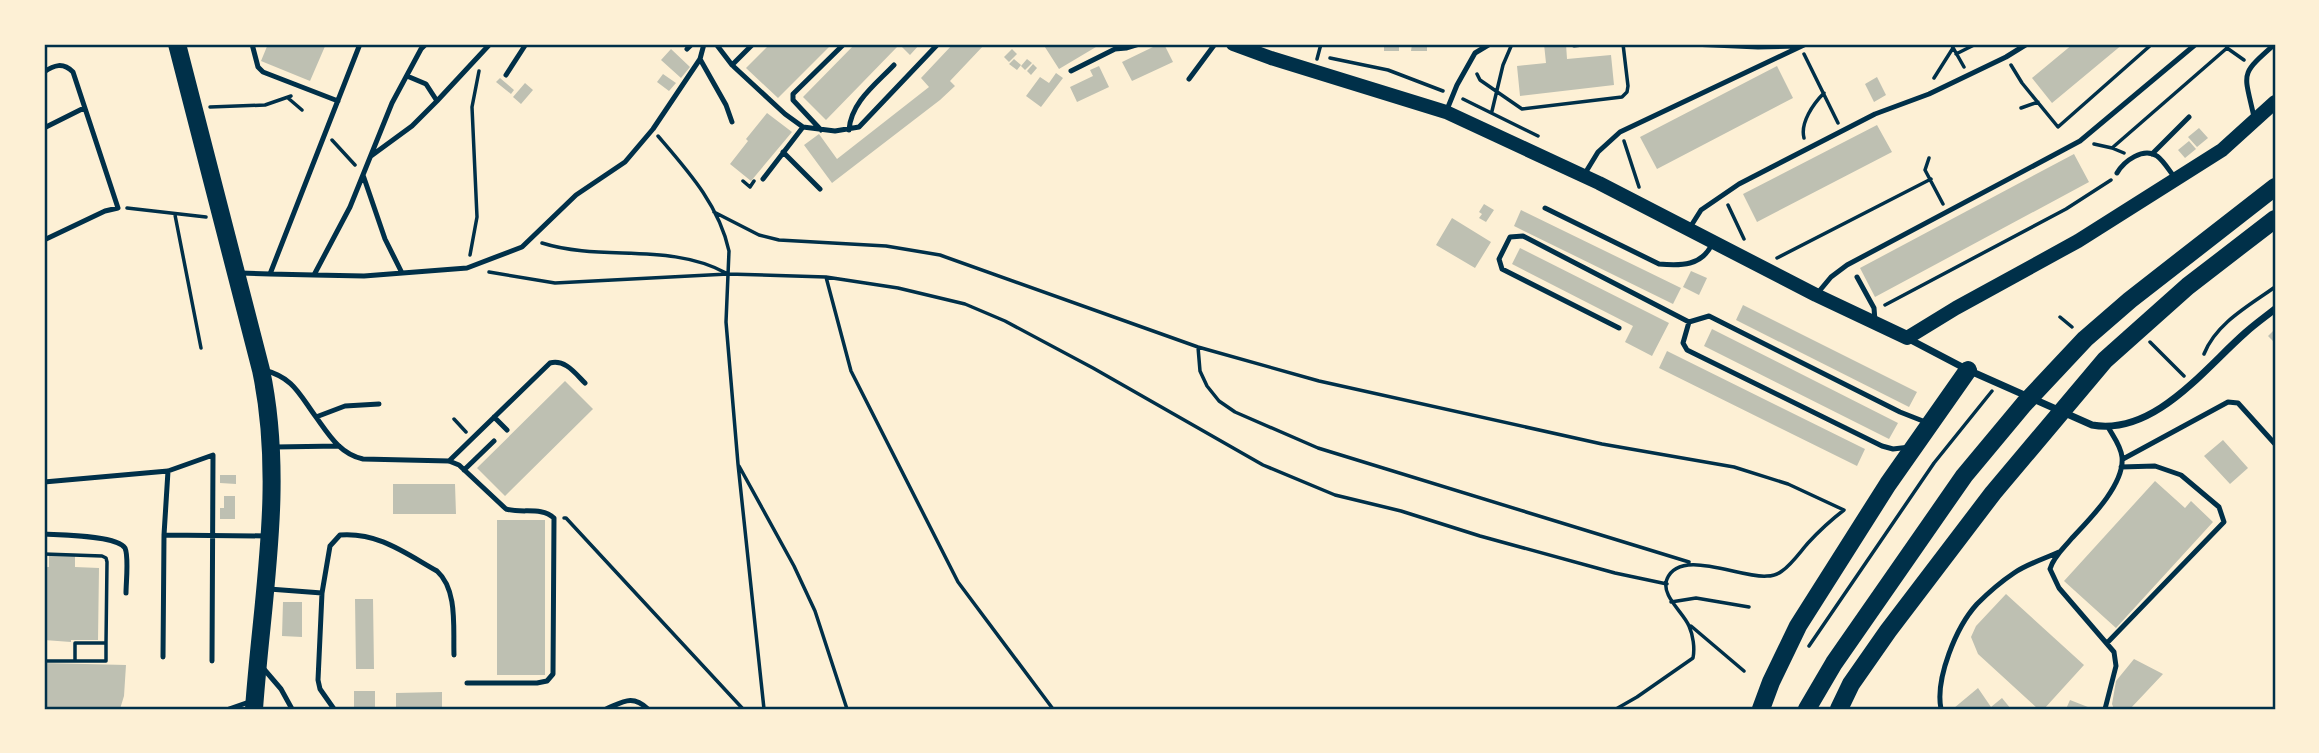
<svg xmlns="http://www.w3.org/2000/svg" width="2319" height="753" font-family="Barlow,sans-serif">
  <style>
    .building { fill: #bec0b2 }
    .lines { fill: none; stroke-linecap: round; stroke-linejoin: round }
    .path { stroke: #003049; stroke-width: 3.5 }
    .service { stroke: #003049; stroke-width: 5 }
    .minor { stroke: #003049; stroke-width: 7 }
    .secondary { stroke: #003049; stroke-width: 14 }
    .primary { stroke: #003049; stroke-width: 18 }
    .trunk { stroke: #003049; stroke-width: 18 }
    .neatline { fill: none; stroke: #003049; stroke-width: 2.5 }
  </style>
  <rect width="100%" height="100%" fill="#fdf0d5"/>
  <path class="building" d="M268,44h58l-16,37 -49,-20z
    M770,44h62l-54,54 -32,-30z
    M855,44h41l2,2 -72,74 -23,-23z
    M899,44h21l-10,11z
    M953,44h32l-35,37 5,5 -15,14 -108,83 -28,-38 15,-11 18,25 92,-72 -8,-9z
    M1043,44h58l-42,25z
    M1151,44h13l9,18 -41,19 -10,-19 31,-15z
    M1384,44h15v7h-15z
    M1412,44h15v7h-16z
    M1544,44h22l1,15 44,-4 3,30 -94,11 -3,-30 29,-3z
    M2073,44h50l-71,59 -20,-25z
    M671,49l19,18 -9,11 -20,-18z
    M1012,49l5,5 -8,8 -5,-5z
    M1014,59l7,6 -4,5 -8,-6z
    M1027,59l5,4 -7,7 -4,-4z
    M1033,64l4,4 -6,7 -4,-4z
    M1099,66l10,21 -32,15 -7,-15 23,-11 -3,-6z
    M1777,66l16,32 -136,71 -17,-32z
    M1056,73l7,5 -22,29 -15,-11 14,-19 9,6z
    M663,74l13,9 -7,8 -12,-9z
    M1877,77l9,18 -12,7 -9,-18z
    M500,78l14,12 -3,4 -15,-12z
    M525,83l8,7 -12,14 -8,-7z
    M767,113l25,19 -41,49 -21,-17 18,-23 -2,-2z
    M1877,125l15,27 -135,70 -14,-28z
    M2199,128l9,10 -11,9 -9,-10z
    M2189,141l7,8 -11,9 -7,-8z
    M2074,154l15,28 -214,115 -15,-29z
    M1484,204l10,6 -8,12 -7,-4 3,-4 -3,-2z
    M1521,210l160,78 -8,16 -159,-78z
    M1452,218l39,24 -16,26 -39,-23z
    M1520,248l149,75 -17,33 -27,-14 8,-16 -121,-62z
    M1691,271l16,7 -8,17 -16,-8z
    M1743,305l174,87 -8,15 -173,-87z
    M1712,329l186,94 -9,16 -185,-93z
    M2275,329v14l-7,-7z
    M1667,351l198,98 -8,17 -198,-98z
    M565,381l28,28 -88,87 -28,-28z
    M2223,440l25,28 -18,16 -26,-28z
    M220,475h16v9l-16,-1z
    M2155,481l30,27 6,-7 22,21 -97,106 -52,-47z
    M393,484h62l1,30h-63z
    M224,496h11v23h-15v-11h4z
    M497,520h48v155h-48z
    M49,556h26v11l24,1 -1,72h-27v2l-27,-2v-73h5z
    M2006,594l78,71 -40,44h-6l-60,-55 -7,-17 5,-11z
    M355,599h18l1,70h-18z
    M283,602h19v35l-20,-1z
    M2134,659l29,15 -33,35h-16l-2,-5 4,-23z
    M44,663l82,2 -2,31 -4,13h-76z
    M1978,688l13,19 11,-9 9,11h-56l-1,-1z
    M354,691h21v18h-21z
    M442,692v17h-46v-16z
    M2070,700l23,9h-27z"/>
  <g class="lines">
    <path class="path" d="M1951,44l13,23
      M2225,44l2,4 17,12
      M1804,54l34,69
      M1956,54l20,-10
      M1330,58l58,12 55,21
      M1317,59l4,-15
      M2011,65l11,18 36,44 94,-83
      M1477,74l3,6 42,29 100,-12 5,-5 1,-6 -5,-42
      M1934,78l19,-30
      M288,98l14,12
      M1463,99l75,37
      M210,107l55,-2 26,-9
      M2021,108l17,-6
      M1492,111l11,-46 9,-21
      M658,136c30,35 61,69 71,115l-3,71 12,142 26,245
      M1804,138c-4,-15 9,-34 20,-45
      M332,140l23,25
      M1624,141l15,46
      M2094,144l18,4 12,5
      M2112,148l115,-100
      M1929,158l-4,12 18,34
      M743,181l7,6 4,-6
      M1728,205l16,34
      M127,208l79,9
      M714,212l45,23 20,5 107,6 54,9 258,92 121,34 283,63 132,23 54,17 56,26c-13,10 -25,21 -36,33 -8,9 -16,21 -26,28 -4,3 -10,5 -15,5 -25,3 -87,-29 -100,3 -7,16 17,34 22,47 4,9 6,22 4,32l-56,39 -21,12
      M175,215l26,133
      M542,243c60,19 127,-1 184,30
      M470,255l7,-38 -5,-110 7,-36
      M1777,258l154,-79
      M489,272l66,11 173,-9 98,3 72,11 67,16 40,17 88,47 170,97 72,30 66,16 79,25 135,37 52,11
      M826,277l25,94 107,211 95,127
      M1885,305l181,-96 45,-29
      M2060,317l12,10
      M2150,342l34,34
      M1198,347l2,24 7,15 12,15 16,11 83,36 371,114
      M2204,354c12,-31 46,-49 71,-67
      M454,419l12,13
      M739,466l55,100 21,45 32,98
      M564,518h2l177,191
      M44,554l58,2 4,2 1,4 -1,81h-31v18h-31
      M1671,602l25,-4 53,9
      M1691,626l53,45
      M1809,646l125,-183 58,-72
      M75,661h31v-18"/>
    <path class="service" d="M252,44l6,23 5,5 75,29
      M716,44l16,21 53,49 18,13 32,4 24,-4 79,-83
      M1691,44l67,3 39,-1
      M1574,45l11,-1
      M687,49l5,-5
      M700,59l26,46 6,17
      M732,65l21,-21
      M1071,71l44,-22 11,-1 13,-4
      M44,72c10,-7 19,-10 29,0l45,136 -13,3 -61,29
      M506,75l20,-31
      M1189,79l26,-35
      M437,101l53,-57
      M1446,112l11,-27 18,-32 15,-9
      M2254,117c-10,-46 -15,-41 21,-73
      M44,128l40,-20
      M821,130l-28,-30v-6l51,-50
      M849,130c2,-28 27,-46 45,-65
      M783,152l37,37
      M2152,154l37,-37
      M371,156l41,-30 25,-25 -11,-17 -19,-8
      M2117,173c7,-12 26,-26 40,-17 7,5 13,16 19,23
      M363,175l22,64 17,34
      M1584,175l14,-23 22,-20 186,-88
      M763,179l40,-52
      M1545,208l114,56c22,2 43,2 53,-20
      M1689,229l12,-19 38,-26 136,-70 54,-20 77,-37 21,-13
      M240,273l30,1 90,-230
      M270,274l44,1 36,-68 42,-104 29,-54 5,-5
      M314,275l50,1 103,-8 55,-21 54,-52 49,-33 28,-33 47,-70 4,-15
      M1857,277l17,31 1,13
      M1816,295l15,-18 16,-12 233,-124 116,-97
      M1689,322l-6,21 4,7 195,96 11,3 17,-2
      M1619,328l-117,-59 -3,-10 11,-22 13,-1 166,86 20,-6 191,96 28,11
      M264,370c30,8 35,24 52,47l29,-11 34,-2
      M316,417c13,18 24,37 47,42l86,2 10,4 47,44c16,5 35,-3 48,9l-1,156 -6,7 -10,2h-70
      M494,417l13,13
      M275,447l64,-1
      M2123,459l105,-57 10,1 37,41
      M449,461l101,-98c15,-4 25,10 35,20
      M464,470l30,-29
      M44,482l124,-11 45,-16 -1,206
      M44,534c15,1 73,1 81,14 4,9 1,34 1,45
      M164,535l104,1
      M269,589l53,4 -4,87 2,9 14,20
      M322,593l8,-47 10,-11c38,-3 65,18 97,36 21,19 16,57 17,84
      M2107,643l117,-121 -5,-15 -38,-32 -26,-9 -34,1
      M163,657l1,-122 4,-64
      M263,668l18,21 11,20
      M229,709l23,-8
      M606,709c17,-7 26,-15 42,0
      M1941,709c-6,-30 15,-82 36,-105 10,-10 25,-23 37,-31 13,-9 30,-14 45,-21
      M2105,709l11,-43 -2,-14 -55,-64 -9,-19c4,-13 14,-21 22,-31 18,-19 53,-54 50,-81 -1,-11 -9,-21 -14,-30"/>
    <path class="minor" d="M1907,338l61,32 124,55c62,11 112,-56 153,-92 10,-9 20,-16 30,-24"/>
    <path class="secondary" d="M1233,44l38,14 175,54 153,71 217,112 91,43 49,-30 122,-67 144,-91 53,-48"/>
    <path class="primary" d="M177,44l84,326c24,113 1,226 -7,339"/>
    <path class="trunk" d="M1761,709l10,-27 27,-56 90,-142 80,-114
      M1807,709l27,-46 130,-187 60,-72 61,-65 45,-39 145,-113
      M1839,709l12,-25 37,-53 105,-138 112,-133 83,-74 87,-67"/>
  </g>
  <rect width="2319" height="753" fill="none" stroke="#fdf0d5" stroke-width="91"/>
  <rect x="46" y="46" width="2228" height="662" class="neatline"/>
</svg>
